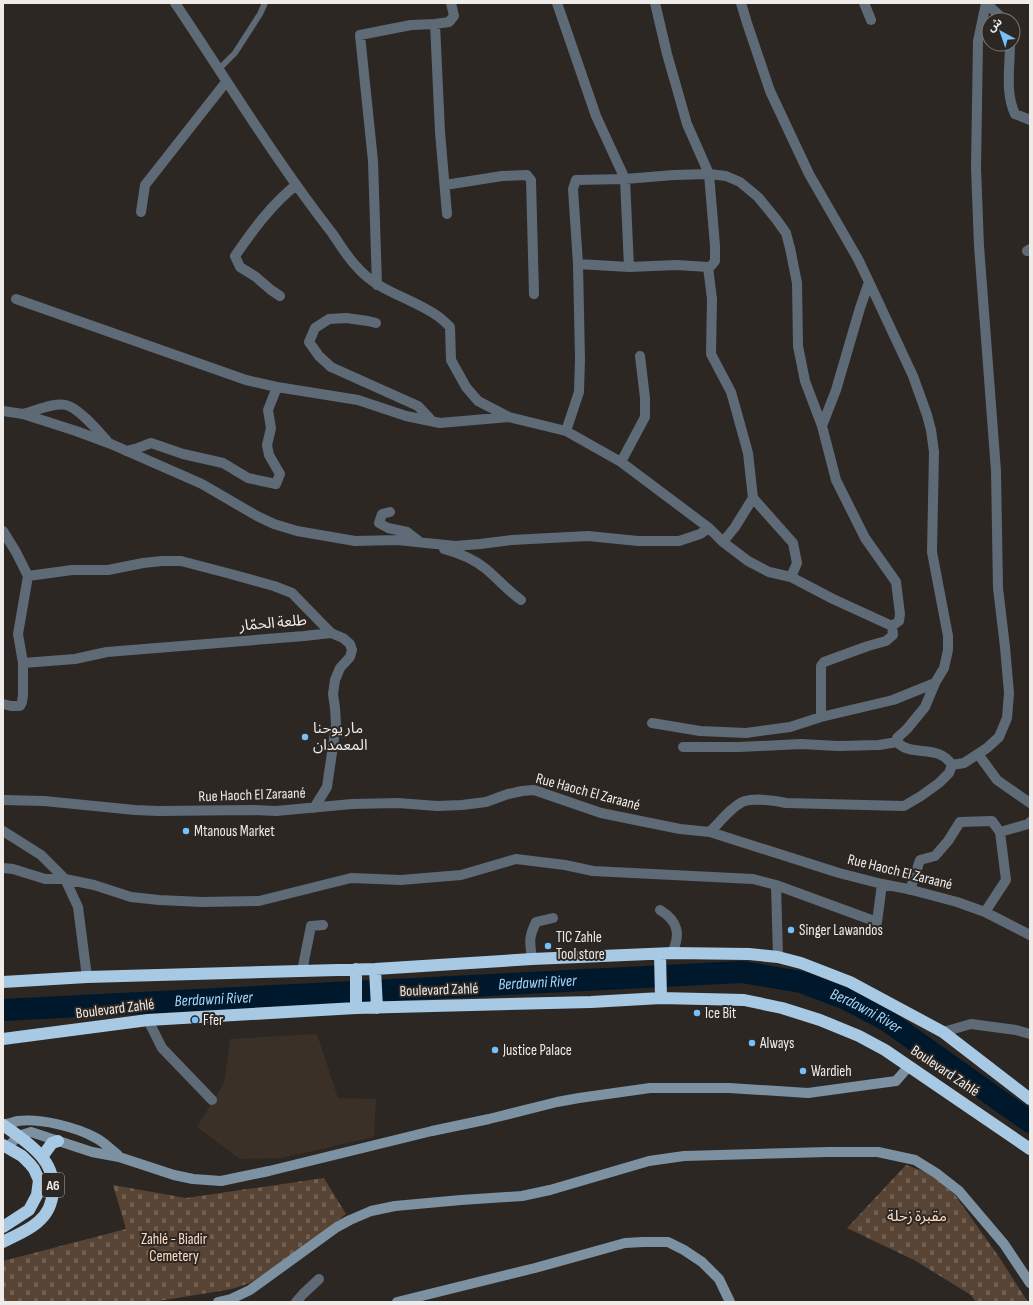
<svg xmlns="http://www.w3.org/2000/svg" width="1033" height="1305" font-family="'Sofia Sans Condensed','Noto Sans Arabic',sans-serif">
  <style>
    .built { fill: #3a3028 }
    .cemetery { fill: url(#cemetery-stones) }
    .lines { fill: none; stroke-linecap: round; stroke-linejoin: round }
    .river { stroke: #00182c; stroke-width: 22 }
    .lane { stroke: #5e6b76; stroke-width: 6 }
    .street { stroke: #5e6b76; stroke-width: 10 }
    .secondary { stroke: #7c91a2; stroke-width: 10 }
    .highway { stroke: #a7c9e4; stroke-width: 12 }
    .poi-dot { fill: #77bff7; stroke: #2c2723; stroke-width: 1.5 }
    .labels { text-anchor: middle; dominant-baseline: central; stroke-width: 4; stroke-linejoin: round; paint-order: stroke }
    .shield { fill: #2c2723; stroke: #b4b0ae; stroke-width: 1 }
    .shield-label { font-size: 14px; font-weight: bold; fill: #eeebe9 }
    .street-label { font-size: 15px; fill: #eeebe9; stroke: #2c2723 }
    .poi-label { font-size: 15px; fill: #eeebe9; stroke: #2c2723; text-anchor: start }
    .park-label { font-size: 15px; fill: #feddc4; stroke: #2c2723 }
    .water-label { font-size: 16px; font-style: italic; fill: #abd6f8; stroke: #2c2723 }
  </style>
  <defs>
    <pattern id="cemetery-stones" width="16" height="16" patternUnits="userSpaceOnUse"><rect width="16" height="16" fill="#584434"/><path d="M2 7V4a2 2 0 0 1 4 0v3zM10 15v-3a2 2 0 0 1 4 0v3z" fill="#705f51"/></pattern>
  </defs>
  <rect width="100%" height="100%" fill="#2c2723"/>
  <path class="built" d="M317,1034l21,64 38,1 -2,38 -92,21 -42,1 -43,-32 27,-44 6,-44z"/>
  <path class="cemetery" d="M906,1165l25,9 24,21 44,62 29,45h-52l-5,-7 -57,-35 -67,-32z
    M324,1178l22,36 -36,28 -46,32 -14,9 -18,6 -79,13h-150v-41l123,-32 -13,-44 73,13z"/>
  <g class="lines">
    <path class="river" id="s1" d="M3,1010l739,-38 59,10 45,17 40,21 144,102"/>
    <path class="lane" d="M219,69l16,-16 25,-39 5,-11"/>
    <path class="street" d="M175,3c52,77 100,157 157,230 8,11 15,24 25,34 21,25 56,31 82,50 4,3 8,7 11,10l1,33 15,27 12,14 31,16 57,14 55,31 88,66 14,14 25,19 21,11 22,5 42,22 59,27 7,-5 1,-7 -4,-32 -31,-44 -29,-58 -14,-54 14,-36 24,-82 9,-26
      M557,3l39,113 29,63 4,88
      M864,3l7,17
      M986,3l18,17
      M435,24l5,108 7,82
      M1010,44c0,23 -5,49 5,70l15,6
      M445,185l57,-9 25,-1 4,5 3,114
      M141,212l4,-27 81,-103
      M1027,251l3,-2
      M578,264l51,3 48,-2 31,2 3,-1 4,-5v-15l-6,-72 -22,-50 -20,-70 -12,-51
      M708,267l4,32 -1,55 20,38 4,14 13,47 5,45 -18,29 -12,15
      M377,285l-4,-124 -13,-126 51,-10 24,-1 14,-2 5,-6 -3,-13
      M280,296l-9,-6 -15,-13 -16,-10 -5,-11c18,-26 36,-51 61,-71
      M16,299l230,81 31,7 81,13 48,16 34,7 69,-6
      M376,323l-8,-2 -22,-3 -17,1 -14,9 -6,14 10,14 12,11 87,39 14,15
      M3,411l20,3 53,17 35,13 91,40 55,32 17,8 23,7 58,10 43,-1 57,6 25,-2 32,-4 76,-4 50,5h41l21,-7 9,-6
      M23,414c12,-3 31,-12 43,-9 13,3 33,27 42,37
      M566,431l13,-39 1,-33 -2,-95 -5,-75 3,-9 49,-1 49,-4 35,-1 17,2 14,6 18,15 18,22 10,14 4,15 7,35 1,63 7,35 17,45
      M126,451l12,-3 13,-5 32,11 40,9 25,15 28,6 4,-10 -11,-19 -2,-10 4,-17 -3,-18 9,-23
      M621,462l24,-45v-19l-5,-42
      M753,498l40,45 4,20 -6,14
      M390,512l-8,2 -3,9 9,5 19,4 13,10
      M3,531l13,21 12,24 -10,58 5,29v32l-1,7 -2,4h-9l-8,-2
      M444,549c15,4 30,10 42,20 12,10 22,22 35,31
      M28,576l44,-6h36l35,-7 19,-2h19l46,12 47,13 18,7 39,40
      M23,663l52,-4 32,-7 197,-16 27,-3 12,5 7,6 2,6 -2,7 -10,11 -5,12 -2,14 2,14 1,17 -9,62 -13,21
      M821,717v-51l3,-4 44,-16 18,-5 7,-6 -1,-9
      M652,723l48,8 46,2 44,-6 31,-10 72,-17 42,-17
      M683,747h56l62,-3 37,2 41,-1 18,-3
      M978,754l19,26 33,23
      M952,765l12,-2 23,-15 12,-11 8,-19 2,-25 -4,-46 -7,-59 -2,-117 -17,-225 -3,-78 2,-127 8,-38
      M3,800l41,1 91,9 24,1 92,-1 25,1 76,-7 46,-1 39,3 25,-1 24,-3 22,-8 14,-3 12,-1 67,23 79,16 30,3 129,41 43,11 26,5 49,13 28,10 45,23
      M3,831l38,24 24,24 13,28 9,70
      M710,832c8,-8 24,-28 35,-31 10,-3 31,0 41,2l118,3 17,-10 18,-13 10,-10 3,-8c-14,-22 -40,-7 -55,-23v-4l10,-9 18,-22 10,-24 9,-15 4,-18v-14l-16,-84 2,-100 -3,-22 -4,-15 -14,-39 -44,-94 -11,-23 -49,-85 -39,-83 -23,-68 -6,-20
      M3,868l10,1 32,10h20l29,6 37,12 28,3 43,2 57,-1 92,-23 50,2 60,-5 55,-16 49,6 28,6 160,8 23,6 101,37 5,-38
      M776,885l2,72
      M910,890l10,-30 15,-4 13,-15 12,-19 32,-1 8,11
      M660,910c18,11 21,24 12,43
      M985,912l21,-32 -6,-48 28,-8 2,-2
      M532,959c-2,-17 -4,-20 4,-37l17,-4
      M302,971l9,-45 12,-1
      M148,1020l14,28 50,52
      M943,1032l28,-8 45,6 14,4
      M296,1302l7,-8 16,-15"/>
    <path class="secondary" d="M3,1124c5,0 10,-2 15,-3 22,-3 58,6 78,17 8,4 15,12 22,17
      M8,1147l10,-11 13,-4 61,20 27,5 55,18 19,4 28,2 48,-10 163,-40 57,-12 68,-17 22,-4 71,-10h79l79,5 88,-12 13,-15
      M218,1302l13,-3 19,-9 87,-63 13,-7 21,-9 24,-5 66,-6 61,-4 28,-6 99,-29 35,-5 144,-4h50l37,8 21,13 23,18 45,53 26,39
      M397,1302l138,-34 90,-25 18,-1h25l16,8 18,12 17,17 11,23"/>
    <path class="highway" d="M660,954l1,44
      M375,969l2,39
      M3,982l84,-5 288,-8 157,-10 140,-6 77,1 29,3 23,6 49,19 93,50 87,67
      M356,1008v-39
      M3,1039l145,-19 208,-12 235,-6 70,-4 83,2 38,8 38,12 39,16 26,14 145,99
      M3,1125c13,9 28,19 38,31 17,19 16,50 -3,66 -10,9 -24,14 -35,20
      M3,1145l19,11 8,8 4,5 5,11 -2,15 -8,15 -26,17
      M42,1157l10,-14 6,-2"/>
  </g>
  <g class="poi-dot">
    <circle cx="305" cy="737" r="4"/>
    <circle cx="186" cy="831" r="4"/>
    <circle cx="791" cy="930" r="4"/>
    <circle cx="548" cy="946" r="4"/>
    <circle cx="697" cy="1013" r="4"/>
    <circle cx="195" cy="1020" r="4"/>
    <circle cx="752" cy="1043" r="4"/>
    <circle cx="495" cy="1050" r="4"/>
    <circle cx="803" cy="1071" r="4"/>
  </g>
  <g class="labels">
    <rect class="shield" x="42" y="1173" width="22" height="24" rx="3"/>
    <g class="shield-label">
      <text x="53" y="1185">A6</text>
    </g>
    <g class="street-label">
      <text transform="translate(273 623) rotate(-5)">طلعة الحمّار</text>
      <text transform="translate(588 792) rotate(15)">Rue Haoch El Zaraané</text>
      <text transform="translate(252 795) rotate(-2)">Rue Haoch El Zaraané</text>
      <text transform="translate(900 872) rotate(14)">Rue Haoch El Zaraané</text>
      <text transform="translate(439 990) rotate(-2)">Boulevard Zahlé</text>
      <text transform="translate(115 1009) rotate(-7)">Boulevard Zahlé</text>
      <text transform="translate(945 1071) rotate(34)">Boulevard Zahlé</text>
    </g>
    <g class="poi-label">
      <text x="313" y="728">مار يوحنا<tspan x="313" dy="17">المعمدان</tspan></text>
      <text x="194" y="831">Mtanous Market</text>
      <text x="799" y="930">Singer Lawandos</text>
      <text x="556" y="937">TIC Zahle<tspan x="556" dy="17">Tool store</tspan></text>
      <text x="705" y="1013">Ice Bit</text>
      <text x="203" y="1020">Ffer</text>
      <text x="760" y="1043">Always</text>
      <text x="503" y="1050">Justice Palace</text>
      <text x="811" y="1071">Wardieh</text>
    </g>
    <g class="park-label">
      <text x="917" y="1216">مقبرة زحلة</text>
      <text x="174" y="1239">Zahlé - Biadir<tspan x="174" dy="17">Cemetery</tspan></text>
    </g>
    <g class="water-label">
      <text stroke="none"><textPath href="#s1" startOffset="535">Berdawni River</textPath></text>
      <text stroke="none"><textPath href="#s1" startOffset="211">Berdawni River</textPath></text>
      <text stroke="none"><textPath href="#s1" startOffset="871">Berdawni River</textPath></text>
    </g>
  </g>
  <rect width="1033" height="1305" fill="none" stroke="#eeebe9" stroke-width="8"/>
  <g transform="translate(1001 32) rotate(320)"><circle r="19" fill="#2c2723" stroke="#7a7572"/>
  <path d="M0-3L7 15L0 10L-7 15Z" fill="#77bff7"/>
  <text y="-6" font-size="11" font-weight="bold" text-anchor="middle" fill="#eeebe9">ش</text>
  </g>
</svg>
